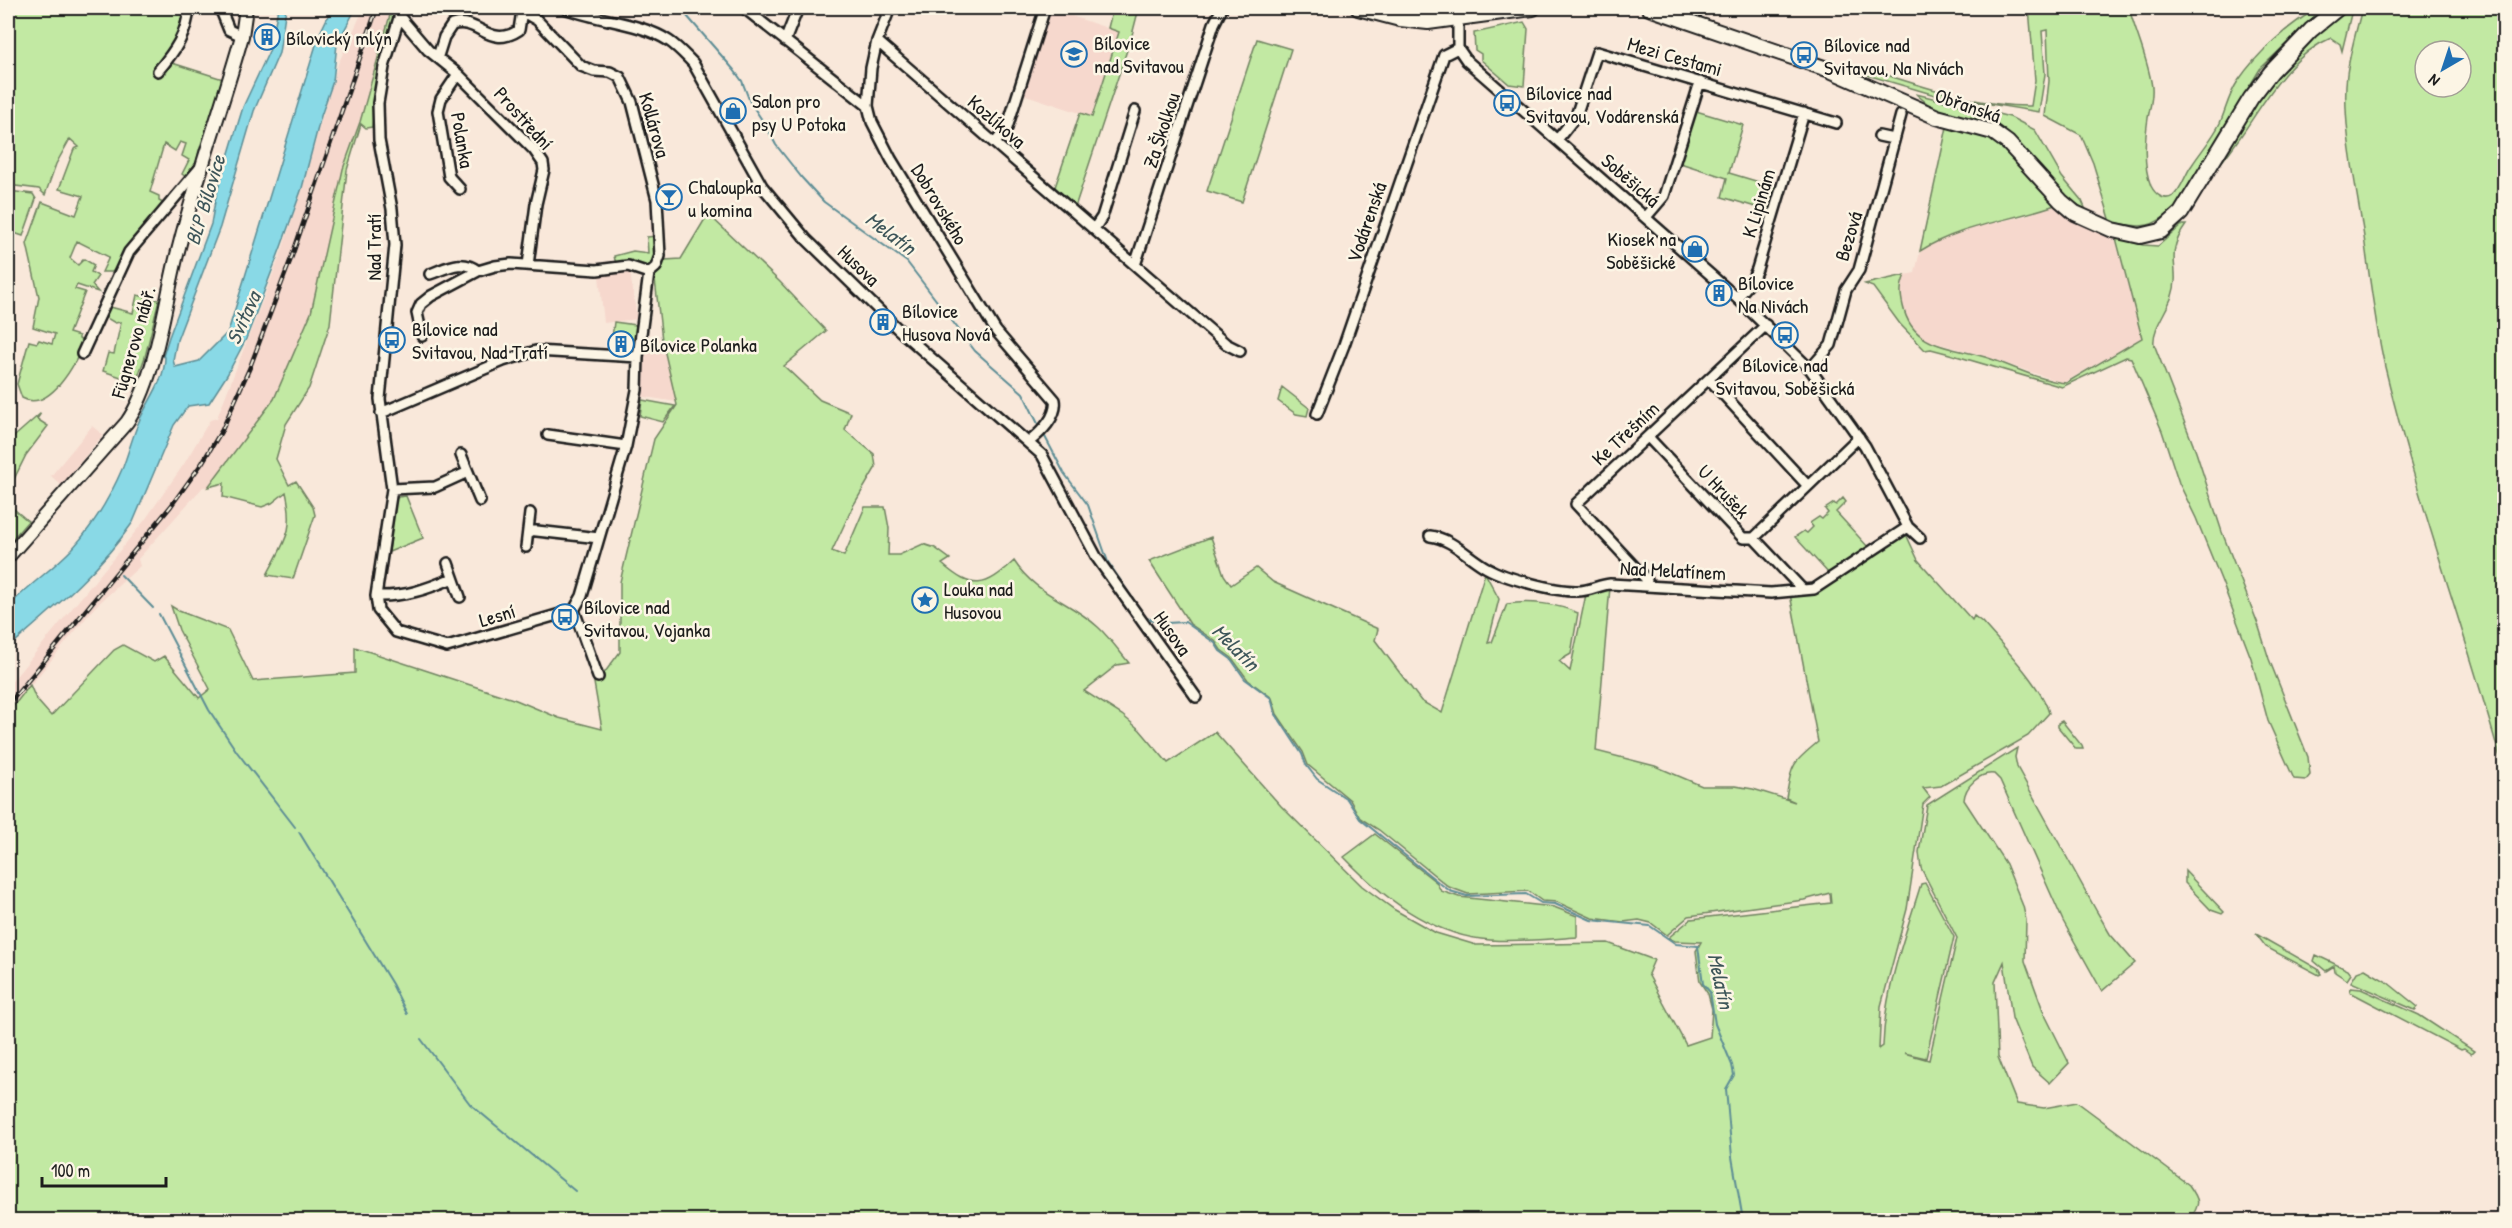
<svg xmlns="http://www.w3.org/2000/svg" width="2512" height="1228" font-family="'Patrick Hand',sans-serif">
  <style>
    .built { fill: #f6d8cd }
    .green { fill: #c2e9a3; stroke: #6f8260; stroke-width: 1.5; fill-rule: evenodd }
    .water { fill: #89d9e6; stroke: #5d8d95; stroke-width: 1.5 }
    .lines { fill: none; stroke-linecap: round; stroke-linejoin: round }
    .stream { stroke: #5d8d95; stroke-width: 2 }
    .minor-casing { stroke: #1c1c1c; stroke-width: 14 }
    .tertiary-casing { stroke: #1c1c1c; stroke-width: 16 }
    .secondary-casing { stroke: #1c1c1c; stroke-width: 18 }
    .minor { stroke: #fcf5e5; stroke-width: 9 }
    .tertiary { stroke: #fcf5e5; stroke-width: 12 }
    .secondary { stroke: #fcf5e5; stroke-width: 14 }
    .rail-casing { stroke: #1c1c1c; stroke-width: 4.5 }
    .rail { stroke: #fcf5e5; stroke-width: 2; stroke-dasharray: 7; stroke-linecap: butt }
    .labels { text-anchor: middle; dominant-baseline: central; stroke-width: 5; stroke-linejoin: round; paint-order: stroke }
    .poi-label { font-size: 20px; fill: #1c1c1c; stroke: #fcf5e5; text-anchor: start }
    .street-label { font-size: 20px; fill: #1c1c1c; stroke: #fcf5e5 }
    .water-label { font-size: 21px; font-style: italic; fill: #3d5559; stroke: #fcf5e5 }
  </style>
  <rect width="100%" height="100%" fill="#f9e8da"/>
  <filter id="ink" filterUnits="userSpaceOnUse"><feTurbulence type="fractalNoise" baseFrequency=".0167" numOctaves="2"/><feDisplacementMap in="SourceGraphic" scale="12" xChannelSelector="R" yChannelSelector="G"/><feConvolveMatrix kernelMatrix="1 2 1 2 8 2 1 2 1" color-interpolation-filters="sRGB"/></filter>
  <g filter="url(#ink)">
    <path class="built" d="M364,8h28l-32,114 -17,47 -32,144 -37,86 -66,88h-5l-65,72 2,7 -45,41 -87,106v-27l137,-166 39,-56 26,-44 7,-2 66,-170 55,-184z
      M1051,9l68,23 -27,85 -69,-23z
      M2055,205l14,12 47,24 26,97 -79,45 -85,-29 -54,-14 -18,-20 -7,-31 6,-14 10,-2 5,-22 17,-11 25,-10 62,-14z
      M607,272h23l7,47 -33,4 -5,-47z
      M644,337l18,3 15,62 -38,-6z
      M92,426l11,9 -42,50 -10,-9z"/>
    <path class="green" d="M8,8h178v11l-24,52 4,2 6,-10 54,17 -24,71 -3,-1 -3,13 -10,14 -4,-3 7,-14 -7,-4 4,-12 -6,-2 -5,9 -11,-7 -14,48 9,4v5l6,3 -47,63 -6,5h-10l7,-15 -32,-16 -7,17 8,7 6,-6 10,6 -3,7 7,4 -6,9 6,7 -21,-7 -2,4 10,3 -16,41 10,3v3l5,3c-7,21 -35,71 -62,56l-5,-14 12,-43 8,2 2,-3 13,4 3,-10 -22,-7 6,-30 -12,-53 15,-42 34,13 7,-19 -24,-7 15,-40 5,-2 -9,-8 -14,25 -11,31 -6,-6 -31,-4z
      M392,8h5l-20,76 -5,43 -6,1 -5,-4 -14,46 -17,154 -21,64 -23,36 -10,35 13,26 7,-4 17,26 2,8 -22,64 -26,-4c18,-35 28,-43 19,-83l-14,11 -10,4 -39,-10 1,-14 -16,4 66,-88 37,-86 32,-144 17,-47z
      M1113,8h26l-7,27 -57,172 -21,-17 26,-77 12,4 27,-85 -11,-4z
      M2029,8h100c7,26 19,51 23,79 1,11 -2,20 -4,31 -3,20 -5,49 3,68 4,8 13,16 22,10 9,-7 12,-22 19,-31 9,-14 21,-27 28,-42 6,-14 9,-29 18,-42 20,-29 50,-56 80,-73l3,3 8,-3 -6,6 -2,-2 -7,5 -54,52 -85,140c-28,22 -31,18 -64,13l-18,-59 -12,-28 -36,-19 4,-35 -2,-51 -5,1 3,43 -6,38 -104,-17 -68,-20v-4l10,1c48,15 104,35 154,34l4,-26z
      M2344,8h6l2,2 -10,41 -2,-7 -9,-6c-55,23 -79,94 -119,135l53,-86 22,-27z
      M2362,8h142v764c-37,-136 -86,-268 -119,-405 -10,-43 -15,-87 -21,-130 -7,-47 -23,-117 -17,-163 3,-22 10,-45 15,-66zM2425,51h36v36h-36z
      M1524,22l4,7 -4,57 -15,-2 -28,-24v-6l-6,-4 -1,-17z
      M1257,39l34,10 -49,153 -35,-11z
      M1916,94l94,23 25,13 27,47 20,24 4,9 -18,-11 -50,-56 -19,-16 -64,-17z
      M1696,111l47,14 -14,48 47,14 -7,24 -47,-14 5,-19 -47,-15z
      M1947,127l47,13 61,65c-45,16 -94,20 -135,46z
      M8,191l25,3 3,5 -13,37 -15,-5z
      M708,214l72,68 46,49 -42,35 36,34 31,13 -6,17 29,24 2,13 -23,39 -21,45 12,5 21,-49h20l4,21 -1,27h11l24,-11 12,4 15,11 -8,5c31,27 43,24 72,-3 22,34 56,40 84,66 11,10 21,24 31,36l-12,2 -33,26 38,24 18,15 28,33 47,-31 66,74 81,80 33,24 41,23 40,12 132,-2 46,17 -6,14 38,71 24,-8 2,-28 -4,-15 -8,-12 -4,-31 5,-9 -26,-1 -7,-3 23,-19 140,-16 -1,-10 -26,7 -115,16 -22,19 -16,-12 -12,-3 -16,2 -31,-4 -35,-16 -15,-1 -14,-10 -60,3 -19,-7 -70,-57 -19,-12 -10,-18 -42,-35 -5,-13 -26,-38 -5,-16 -24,-18 -16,-22 -11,-8 -6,-9 -25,-17 -41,-63 62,-24 13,38 7,10 25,-17 17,14 105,47 -3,11 46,61 21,12 43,-140 14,26 -11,44 4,-1 15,-38c23,-4 50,0 71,9l-7,41 -12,7 11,10 16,-77 24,-7 -14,164 59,15 47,20h33l18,3 42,13 -9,-4c6,-34 5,-34 32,-56l-28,-148 26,-4 89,-58 13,28 54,60 2,-4 8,6c19,22 60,64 67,91l-21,23 -87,50 -18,2 7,9 -7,7 -16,105 -26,97 -2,43 4,-3c2,-58 21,-107 38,-162l4,-1 29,54 -28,121 -22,-5 25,7 28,-122 -36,-70 -2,-16 8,-47 90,-57 -2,9 2,10 80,145 13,22 25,29 -33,28 -39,-70 -63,-141 -6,-6c-14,-2 -29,12 -30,26l42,64 17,42 3,14 -1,41 19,52 25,50 -19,20 -18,-16 -20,-49 -8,-56 -9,20 3,75 19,47 27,4 33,-6 112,83c12,17 11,18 1,35h-2182v-507l22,-28 6,14 15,17 63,-66 9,-5 31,17 10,-6 35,42 11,-9 -31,-59 -8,-24 8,5 49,19 25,51 102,-8v-26l161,53 43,18 43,11 -9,-52 9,-1 18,-24v-70l34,-143 23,-34 -15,-65 -8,-69 11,-11 16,-1z
      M2182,225h4c-23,32 -4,41 -14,71 -5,15 -20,33 -18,48l42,108 26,80 36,92 11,35 39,98 2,18 -4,5 -12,-1 -26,-58 -17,-63 -29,-76 -26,-64 -17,-35 -17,-52 -31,-73 -5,-1 -64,30 -116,-34 -15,-4 -6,1 -25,-26 -27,-37 -8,-3 40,-9c-5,12 -5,18 -2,31 10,45 52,40 88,53 23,8 50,22 75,24l76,-45 -26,-100 27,7 15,1z
      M657,236l-1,21 -4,10 -36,-3 -2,-8 19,-5 15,2 -1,-16z
      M137,295l22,5 -14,57 -9,25 -33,-11 5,-18 6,1 7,-32 -6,1 -10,-6 5,-10 23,6z
      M614,322l22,3 -1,15 -23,-2z
      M1282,387l27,21 -2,8 -11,-2 -18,-13z
      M642,400l33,6 -12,16 -23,-6z
      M41,413l-4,6 11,7 -22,29 -15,30 -3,-1v-42z
      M406,496l17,42 -34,14 6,-51 3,-4z
      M1843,498l3,4 -10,10 33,36 -39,27 -35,-38 9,-6 3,2 6,-6 -3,-4 9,-6 3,2 6,-6 -3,-4 9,-6 2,2z
      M8,504l20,17 -20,23z
      M2062,721l20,25 1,3h-7l-18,-22v-4z
      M1375,834l61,48 5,9 18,6 95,10 23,9v21c-28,2 -59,5 -87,3 -58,-4 -108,-43 -146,-83z
      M2185,871l39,41 -2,2 -11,-4 -26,-27z
      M2256,934l62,35 3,5 -2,1 -53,-28z
      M2316,955l32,15 3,4 -4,6 -12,-8 -1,-6 -8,5 -12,-10z
      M2365,969l22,13 31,25 -3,3 -64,-28 6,-10z
      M2351,988l10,1 58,26 55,36 -3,3 -7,-5 -3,1 -111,-58z"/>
    <path class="water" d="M278,8h8l-7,45 -25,58 -34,116 -43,113 -4,20 2,7 24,-6 29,-29 91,-297 13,-27h24l-19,36 -4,37 -12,35 -19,72 -21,59 -35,92 -19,36 -18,28 -21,3 -14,19 -41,97c-34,49 -80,87 -125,126v-41c20,-22 44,-37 64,-58 21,-23 39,-54 51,-82 6,-16 10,-32 17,-48 9,-20 25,-39 25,-62l-2,-1 6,-19 42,-113 5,-28 27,-89 27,-58z"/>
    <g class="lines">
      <path class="stream" d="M680,8l54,62 8,11 8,21 16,24 10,19 26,33 22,24 83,60 68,89 48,42 17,35
        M1043,433l21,40 24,32 20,57 38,56 21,5 18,-1 30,21 5,8 11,8 14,20 26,19 4,15 27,41 4,11 11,14 30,20 13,20 78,63 12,9 17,5 59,-2 15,9 14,1 36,16 59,6 26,18 22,2 5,38 7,8 5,32 17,41 2,10 -8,14 6,68 11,63
        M121,575l32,33
        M159,614l50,96 28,42 58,75
        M299,832l93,152 15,30
        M421,1039l49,65 105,87"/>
      <g class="minor-casing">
        <path id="minor" d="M220,8l9,22 13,6
          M402,8l-18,59 -6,36 1,37 13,69 3,36 -15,154 12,90 -16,107 2,14 18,22 51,15 127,-37 8,-14 44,-150 11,-56 1,-33 11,-84
          M516,8l21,12 44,46 13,5 16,1 10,5 12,25 25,98 3,56 -4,11 -7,6
          M565,8c32,13 75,14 104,33 9,6 16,14 24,22l69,123 44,53 91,89 145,127 55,103 99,139
          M744,8l124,98
          M890,8l-13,33 -6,27 -3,38 4,16 19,37 105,172 59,69c3,17 -15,33 -26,42
          M399,16l29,34 30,24 -17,25 -3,12 11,66 11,12
          M1458,19v29l9,13 270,237 73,71 55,77 43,81 12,11
          M785,41l13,-33
          M877,41l349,303 14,7
          M438,56l6,-19 8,-12c26,-9 37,25 67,5l3,-19
          M158,71c17,-20 29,-37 31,-63
          M458,74l76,76 9,13 1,7 -8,34 -8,61
          M1879,136l14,3
          M1557,140l19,-24 21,-64 239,71
          M995,143l12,-15 38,-120
          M1646,217l18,-21 36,-114
          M1094,229l8,-12 33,-106
          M1135,265l79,-241 8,-16
          M430,274c17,-6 32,-16 48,-3
          M1737,298l15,-18 5,-11 47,-156
          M422,336l-5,-23 4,-9 10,-8 47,-25 17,-5 16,-2 86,6 31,-4 21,7
          M82,354l47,-102 71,-84
          M1810,369l21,-24 15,-55 13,-20 42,-155
          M1709,379l99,107
          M381,413l122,-52 33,-10 102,6
          M1317,414l27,-69 100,-290 14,-7
          M548,435l78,11
          M1648,437l95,101h11l48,51
          M461,455l19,46
          M392,489l43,-2 33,-15
          M528,530l71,8
          M1430,536c21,2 39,22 57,32 18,10 70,24 91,23 11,0 21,-6 32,-7l161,9 43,-4 94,-62
          M1754,538l105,-101
          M526,547l4,-34
          M448,563l12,34
          M1647,580l-71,-76 190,-179
          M376,596c29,1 51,-7 77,-18
          M574,610l24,67"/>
      </g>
      <g class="tertiary-casing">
        <path id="tertiary" d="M8,557l119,-135c30,-43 38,-124 52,-175 18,-71 43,-140 63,-211l4,-28"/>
      </g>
      <g class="secondary-casing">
        <path id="secondary" d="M1358,8l42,11 28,3 105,-14
          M1649,8l181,62 107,47 56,15 15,11 53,58 14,12 38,17 27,6 21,-5 20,-18 70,-115 20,-26 40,-42 27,-22"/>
      </g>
      <use href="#minor" class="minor"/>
      <use href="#tertiary" class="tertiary"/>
      <use href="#secondary" class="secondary"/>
      <g class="rail-casing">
        <path id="rail" d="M8,705l163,-199 31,-43 20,-33 28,-63 42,-111 85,-248"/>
      </g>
      <use href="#rail" class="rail"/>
    </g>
  </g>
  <defs>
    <g id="building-ring" transform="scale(1.35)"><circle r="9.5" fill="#fcf5e5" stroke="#1f6fb2" stroke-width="1.5"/><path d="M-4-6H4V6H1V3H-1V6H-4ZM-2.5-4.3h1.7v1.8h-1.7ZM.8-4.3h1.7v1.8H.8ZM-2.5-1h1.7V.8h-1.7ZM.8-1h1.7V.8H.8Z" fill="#1f6fb2"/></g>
    <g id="school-ring" transform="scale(1.35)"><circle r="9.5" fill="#fcf5e5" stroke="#1f6fb2" stroke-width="1.5"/><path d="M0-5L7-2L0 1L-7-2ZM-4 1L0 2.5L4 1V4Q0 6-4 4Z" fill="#1f6fb2"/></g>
    <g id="bus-ring" transform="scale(1.35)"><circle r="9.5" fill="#fcf5e5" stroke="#1f6fb2" stroke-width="1.5"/><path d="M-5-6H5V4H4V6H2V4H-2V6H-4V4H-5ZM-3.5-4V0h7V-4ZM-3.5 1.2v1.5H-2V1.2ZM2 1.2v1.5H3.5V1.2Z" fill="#1f6fb2"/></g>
    <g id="shop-ring" transform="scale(1.35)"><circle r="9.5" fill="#fcf5e5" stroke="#1f6fb2" stroke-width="1.5"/><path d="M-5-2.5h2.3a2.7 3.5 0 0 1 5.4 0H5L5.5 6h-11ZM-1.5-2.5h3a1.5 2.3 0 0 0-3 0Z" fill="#1f6fb2"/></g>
    <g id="bar-ring" transform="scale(1.35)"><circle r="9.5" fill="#fcf5e5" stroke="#1f6fb2" stroke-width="1.5"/><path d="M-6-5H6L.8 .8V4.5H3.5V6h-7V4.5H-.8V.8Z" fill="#1f6fb2"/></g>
    <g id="sight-ring" transform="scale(1.35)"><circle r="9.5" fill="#fcf5e5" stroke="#1f6fb2" stroke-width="1.5"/><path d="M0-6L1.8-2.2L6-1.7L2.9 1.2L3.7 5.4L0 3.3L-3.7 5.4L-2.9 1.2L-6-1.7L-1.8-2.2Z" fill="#1f6fb2"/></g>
  </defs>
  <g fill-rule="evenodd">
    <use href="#building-ring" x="267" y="37"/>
    <use href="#school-ring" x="1074" y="54"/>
    <use href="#bus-ring" x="1804" y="55"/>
    <use href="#bus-ring" x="1507" y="103"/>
    <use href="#shop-ring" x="733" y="111"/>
    <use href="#bar-ring" x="669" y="197"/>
    <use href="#shop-ring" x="1695" y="249"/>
    <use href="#building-ring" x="1719" y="293"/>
    <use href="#building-ring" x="883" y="322"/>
    <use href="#bus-ring" x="1785" y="335"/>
    <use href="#bus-ring" x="392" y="340"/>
    <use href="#building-ring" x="621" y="344"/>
    <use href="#sight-ring" x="925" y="600"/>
    <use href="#bus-ring" x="565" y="617"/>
  </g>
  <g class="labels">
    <g class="poi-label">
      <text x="286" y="37">Bílovický mlýn</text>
      <text x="1094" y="42">Bílovice<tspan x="1094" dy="23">nad Svitavou</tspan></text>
      <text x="1824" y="44">Bílovice nad<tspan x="1824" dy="23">Svitavou, Na Nivách</tspan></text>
      <text x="1526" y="92">Bílovice nad<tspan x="1526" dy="23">Svitavou, Vodárenská</tspan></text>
      <text x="752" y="100">Salon pro<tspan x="752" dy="23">psy U Potoka</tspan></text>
      <text x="688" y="186">Chaloupka<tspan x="688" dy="23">u komina</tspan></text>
      <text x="1676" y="238" text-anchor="end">Kiosek na<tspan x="1676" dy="23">Soběšické</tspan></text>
      <text x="1738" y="282">Bílovice<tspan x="1738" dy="23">Na Nivách</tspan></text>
      <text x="902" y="310">Bílovice<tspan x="902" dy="23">Husova Nová</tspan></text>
      <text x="412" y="328">Bílovice nad<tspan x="412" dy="23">Svitavou, Nad Tratí</tspan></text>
      <text x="640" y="344">Bílovice Polanka</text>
      <text x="1785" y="364" text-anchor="middle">Bílovice nad<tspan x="1785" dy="23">Svitavou, Soběšická</tspan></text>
      <text x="944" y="588">Louka nad<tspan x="944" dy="23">Husovou</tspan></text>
      <text x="584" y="606">Bílovice nad<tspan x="584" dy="23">Svitavou, Vojanka</tspan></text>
    </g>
    <g class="street-label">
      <text transform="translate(1675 56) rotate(16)">Mezi Cestami</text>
      <text transform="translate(1968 105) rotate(19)">Obřanská</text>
      <text transform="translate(524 118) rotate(48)">Prostřední</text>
      <text transform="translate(997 121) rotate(41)">Kozlíkova</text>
      <text transform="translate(655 125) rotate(74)">Kollárova</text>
      <text transform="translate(1161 130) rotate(-72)">Za Školkou</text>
      <text transform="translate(463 140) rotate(80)">Polanka</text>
      <text transform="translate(1631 180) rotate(41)">Soběšická</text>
      <text transform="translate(1758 203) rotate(-73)">K Lipinám</text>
      <text transform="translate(940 204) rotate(59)">Dobrovského</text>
      <text transform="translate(1366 222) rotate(-71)">Vodárenská</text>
      <text transform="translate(1848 236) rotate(-73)">Bezová</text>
      <text transform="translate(373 247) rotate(-90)">Nad Tratí</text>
      <text transform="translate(859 265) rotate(44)">Husova</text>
      <text transform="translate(133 342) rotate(-74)">Fügnerovo nábř.</text>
      <text transform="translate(1625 433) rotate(-43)">Ke Třešním</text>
      <text transform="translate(1724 491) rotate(47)">U Hrušek</text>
      <text transform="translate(1673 570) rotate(3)">Nad Melatínem</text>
      <text transform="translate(497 615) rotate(-17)">Lesní</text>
      <text transform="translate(1173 633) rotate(55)">Husova</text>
    </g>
    <g class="water-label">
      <text transform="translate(205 200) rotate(-73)">BLP Bílovice</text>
      <text transform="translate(891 233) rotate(37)">Melatín</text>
      <text transform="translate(243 318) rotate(-66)">Svitava</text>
      <text transform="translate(1236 647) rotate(45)">Melatín</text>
      <text transform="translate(1721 981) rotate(77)">Melatín</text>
    </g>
  </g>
  <rect width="2512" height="1228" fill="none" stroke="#fcf5e5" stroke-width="30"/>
  <rect x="15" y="15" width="2482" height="1198" fill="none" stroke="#1c1c1c" stroke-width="2" filter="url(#ink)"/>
  <g transform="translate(2443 69) rotate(219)"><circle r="28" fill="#fcf5e5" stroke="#a29e95" stroke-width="1.5"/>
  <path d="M0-4.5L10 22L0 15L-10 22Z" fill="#1f6fb2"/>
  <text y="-9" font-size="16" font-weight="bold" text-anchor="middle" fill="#1c1c1c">N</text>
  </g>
  <path d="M42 1177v9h124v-9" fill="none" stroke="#1c1c1c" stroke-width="3"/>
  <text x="51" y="1177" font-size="18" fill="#1c1c1c" stroke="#fcf5e5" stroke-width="4.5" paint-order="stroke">100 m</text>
</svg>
